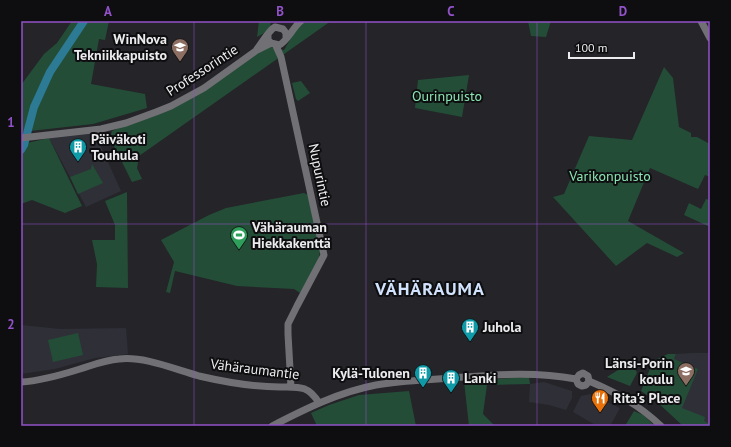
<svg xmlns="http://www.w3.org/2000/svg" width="731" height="447" font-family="'PT Sans',sans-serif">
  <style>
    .built { fill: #2f2f38 }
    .green { fill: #244d37 }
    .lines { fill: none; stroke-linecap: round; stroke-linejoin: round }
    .river { stroke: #2c7a94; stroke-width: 8 }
    .secondary { stroke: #707075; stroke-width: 7 }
    .grid { fill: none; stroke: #9252c9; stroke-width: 1; stroke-opacity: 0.55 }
    .labels { text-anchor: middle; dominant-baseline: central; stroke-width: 4; stroke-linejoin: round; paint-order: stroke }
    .poi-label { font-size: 14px; font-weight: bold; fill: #ececef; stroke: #0e0e10; text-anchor: start }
    .street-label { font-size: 14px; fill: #ececef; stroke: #0e0e10 }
    .park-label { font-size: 14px; fill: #8ae5b2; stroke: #0e0e10 }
    .district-label { font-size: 18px; font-weight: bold; letter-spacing: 1px; fill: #d2e3fd; stroke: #0e0e10 }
    .neatline { fill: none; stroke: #9252c9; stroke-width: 1.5 }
    .grid-label { font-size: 13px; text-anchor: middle; font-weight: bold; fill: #9252c9 }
  </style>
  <rect width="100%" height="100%" fill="#242429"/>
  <path class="built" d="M94,131l27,60 -35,16 -37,-69z
    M21,325l39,4 66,-1 2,26 -33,4 -40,11 -34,5z
    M694,353h16v73l-53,-28 19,-44z
    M544,382l28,9v7l-6,12 -17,-5 -20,-3 1,-18z
    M590,394l30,14 -10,18h-13l-24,-14 8,-16z"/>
  <path class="green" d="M72,21h37l-4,19 -6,-1 -8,45 54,10 2,14 -54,16 -72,8v-47l23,-31 13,-11z
    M259,21h11c3,9 -6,12 -13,16z
    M301,21h30l-192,135 -2,12 5,11 -10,3 -22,-44 2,-7 87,-40 68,-45 17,4z
    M528,21h23l-5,16 -15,-1z
    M664,67l9,11 6,49 12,6v4h6l13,7v33l-5,-2 -7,14 -48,-21 -22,53 56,32 -7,4 -30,-14 -31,23 -63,-69 11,-3 25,-58 43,4z
    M469,75l-7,42 -47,-9 3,-28z
    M301,81l9,12 -12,8 -2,-2 -4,-16z
    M49,138l33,68 -17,7 -33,-13 -11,4v-50l6,-11z
    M92,164l11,19 -25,11 -8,-17 21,-8z
    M127,192l1,96 -32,-1 1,-23 -5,-24h23v-15l-10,-24z
    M304,193l4,2 12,56 -2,11 -18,31 -6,-4 -57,-3 -62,-15 -5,22 -4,-1 8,-30 -13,-22 48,-25 17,-7z
    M706,199l4,1v27l-26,-12 5,-12 12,6z
    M78,333l5,22 -30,7 -5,-22z
    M668,354h8l-2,5 24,10 -16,39 23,9 -1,4 6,3v2h-27l-27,-25 -15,-10 12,-30z
    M632,361l5,12 -7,13 -23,-9z
    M529,377l1,7 -43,1 -4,29 12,12h-26l-5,-45z
    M409,391l7,35h-99l-6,-13 18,-8 30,-10z
    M634,411l9,4 12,11h-30z"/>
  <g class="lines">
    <path class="river" d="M21,150l3,-5 10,-38 16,-35 34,-51"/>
    <path class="secondary" d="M701,21l9,17
      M268,35v5l3,3 8,2c8,-3 14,-18 22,-24
      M276,46l5,11 43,198 -27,51 -9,18v10l3,53
      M257,49c4,-5 12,-19 18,-22l8,2 3,4v4
      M21,138l80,-9 25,-6 30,-11 15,-6 33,-18 53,-38 14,-7
      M576,379l3,-4 4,-2 5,3 1,5
      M576,379l2,5 4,2 4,-1 3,-4
      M589,381c28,12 50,24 72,45
      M21,382c20,-1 40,-7 59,-13 13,-4 25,-9 39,-10 25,-3 55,10 80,17 26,6 54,11 81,11 19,0 28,-2 39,16
      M272,426c33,-17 67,-34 104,-41 29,-5 59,-5 88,-8 38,-3 75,-5 112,2"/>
  </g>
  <path class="grid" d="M194,21v405M366,21v405M537,21v405M21,224h689"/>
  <defs>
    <g id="school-pin" transform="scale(0.9)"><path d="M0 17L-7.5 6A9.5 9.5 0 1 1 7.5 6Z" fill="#8d6e63" stroke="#0e0e10"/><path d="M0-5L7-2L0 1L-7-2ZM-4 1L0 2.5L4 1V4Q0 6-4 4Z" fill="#fff"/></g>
    <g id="building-pin" transform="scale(0.9)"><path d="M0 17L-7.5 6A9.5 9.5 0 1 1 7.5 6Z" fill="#0f9aa8" stroke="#0e0e10"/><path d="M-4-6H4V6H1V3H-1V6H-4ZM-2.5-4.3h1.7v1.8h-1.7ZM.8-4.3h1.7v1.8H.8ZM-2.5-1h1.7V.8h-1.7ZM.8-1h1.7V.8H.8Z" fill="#fff"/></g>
    <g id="stadium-pin" transform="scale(0.9)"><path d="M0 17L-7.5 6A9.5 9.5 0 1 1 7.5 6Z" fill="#2e9e5b" stroke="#0e0e10"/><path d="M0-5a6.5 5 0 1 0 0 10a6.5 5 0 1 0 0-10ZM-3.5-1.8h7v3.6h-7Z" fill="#fff"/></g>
    <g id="restaurant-pin" transform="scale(0.9)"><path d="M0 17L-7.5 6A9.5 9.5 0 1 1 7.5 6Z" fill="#e8710a" stroke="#0e0e10"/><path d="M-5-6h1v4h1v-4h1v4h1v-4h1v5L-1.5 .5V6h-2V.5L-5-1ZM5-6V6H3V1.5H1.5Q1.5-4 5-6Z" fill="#fff"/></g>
  </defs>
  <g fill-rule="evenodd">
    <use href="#school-pin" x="180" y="47"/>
    <use href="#building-pin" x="78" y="147"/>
    <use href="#stadium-pin" x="239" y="235"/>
    <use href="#building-pin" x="470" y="327"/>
    <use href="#school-pin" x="686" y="371"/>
    <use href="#building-pin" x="423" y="373"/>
    <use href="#building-pin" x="451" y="378"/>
    <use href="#restaurant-pin" x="600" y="398"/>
  </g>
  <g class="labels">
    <g class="poi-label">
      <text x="167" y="39" text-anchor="end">WinNova<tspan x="167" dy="16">Tekniikkapuisto</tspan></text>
      <text x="91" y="139">Päiväkoti<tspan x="91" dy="16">Touhula</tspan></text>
      <text x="252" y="227">Vähärauman<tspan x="252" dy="16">Hiekkakenttä</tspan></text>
      <text x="483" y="327">Juhola</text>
      <text x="673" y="363" text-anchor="end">Länsi-Porin<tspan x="673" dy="16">koulu</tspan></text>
      <text x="410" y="373" text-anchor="end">Kylä-Tulonen</text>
      <text x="464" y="378">Lanki</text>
      <text x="613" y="398">Rita's Place</text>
    </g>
    <g class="street-label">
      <text transform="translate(202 70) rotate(-33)">Professorintie</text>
      <text transform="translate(320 175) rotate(78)">Nupurintie</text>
      <text transform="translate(255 369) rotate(7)">Vähäraumantie</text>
    </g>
    <g class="park-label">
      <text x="447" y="96">Ourinpuisto</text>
      <text x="610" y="176">Varikonpuisto</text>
    </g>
    <g class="district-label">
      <text x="430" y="288">VÄHÄRAUMA</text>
    </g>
  </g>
  <rect width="731" height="447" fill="none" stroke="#0e0e10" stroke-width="44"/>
  <path d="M569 52v6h65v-6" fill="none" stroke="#ececef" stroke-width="2"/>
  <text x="575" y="52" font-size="12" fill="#ececef" stroke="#0e0e10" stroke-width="3" paint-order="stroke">100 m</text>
  <rect x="22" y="22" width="687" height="403" class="neatline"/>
  <g class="grid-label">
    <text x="108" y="16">A</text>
    <text x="280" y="16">B</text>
    <text x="451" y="16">C</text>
    <text x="623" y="16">D</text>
    <text x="11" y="127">1</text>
    <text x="11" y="329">2</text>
  </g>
</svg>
